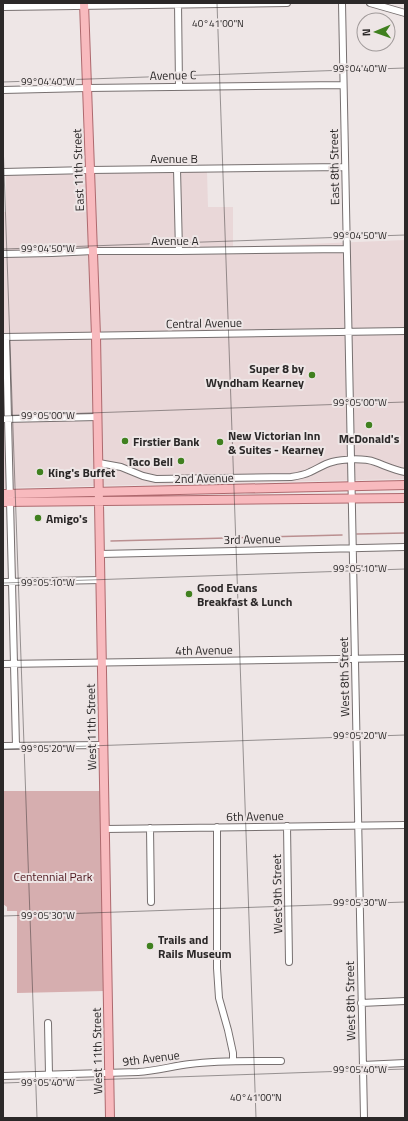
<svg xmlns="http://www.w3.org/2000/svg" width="408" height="1121" font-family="'Titillium Web',sans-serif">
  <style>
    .built { fill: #e9d7d8 }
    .green { fill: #d6aeaf }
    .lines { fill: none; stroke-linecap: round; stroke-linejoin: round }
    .stream { stroke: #ba8f90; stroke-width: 1.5 }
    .minor-casing { stroke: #777070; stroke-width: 8 }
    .major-casing { stroke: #ae696e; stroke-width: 10 }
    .minor { stroke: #fff; stroke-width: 6 }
    .major { stroke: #f8babe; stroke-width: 8 }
    .ticks { fill: none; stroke: #2b2828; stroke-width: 1; stroke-opacity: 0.45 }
    .poi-dot { fill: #40801f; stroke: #eee6e6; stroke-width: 1.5 }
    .labels { text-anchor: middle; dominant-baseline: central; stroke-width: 4; stroke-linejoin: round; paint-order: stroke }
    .street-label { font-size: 12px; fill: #2b2828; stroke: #eee6e6 }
    .poi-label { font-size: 12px; font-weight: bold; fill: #2b2828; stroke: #eee6e6; text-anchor: start }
    .park-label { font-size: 12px; fill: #4c151c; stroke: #eee6e6 }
    .ticks-label { font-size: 10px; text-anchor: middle; fill: #2b2828; stroke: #eee6e6; stroke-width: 4; stroke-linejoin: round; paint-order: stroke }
  </style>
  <rect width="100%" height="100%" fill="#eee6e6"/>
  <path class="built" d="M207,171l1,36h25v40l172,-7v239l-402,9v-276h3v-37z"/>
  <path class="green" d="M3,791h98l4,200 -88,2v-82h-10v-4l-4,-3z"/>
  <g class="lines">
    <path class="stream" d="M357,534l48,-1
      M111,541l231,-6"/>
    <g class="minor-casing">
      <path id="minor" d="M178,3l1,83
        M342,3l22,1115
        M370,3l35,10
        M3,7l284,-4
        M3,90l84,-2 256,-3
        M177,169l2,82
        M3,172l87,-2 255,-3
        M3,254l49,-1 41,-2h86l167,-2
        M3,337l402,-6
        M6,337l10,409
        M3,419l95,-2
        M99,463l22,4 22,9 13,3 135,-2c7,-1 13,-2 19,-5 7,-3 14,-8 22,-10 11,-3 32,-4 43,0 11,4 19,8 30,10
        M100,554l305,-7
        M3,582l98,-2
        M3,664l402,-6
        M3,746l101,-1
        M287,826l2,136
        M217,827v141l2,30 9,32 5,23v8
        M150,828l1,74
        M105,829l300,-4
        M361,1003l44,-2
        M48,1023l1,52
        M363,1065l42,-2
        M3,1076l135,-4c18,-1 35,-6 52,-8 30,-4 61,-3 91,-3"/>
    </g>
    <g class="major-casing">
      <path id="major" d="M84,3l12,333 14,782
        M3,494l402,-9
        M3,502l402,-4"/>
    </g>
    <use href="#minor" class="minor"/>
    <use href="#major" class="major"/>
  </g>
  <path class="ticks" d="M217,3l39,1115M3,82l402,-14M3,142l34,976M3,249l402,-14M3,416l402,-14M3,583l402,-14M3,749l402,-14M3,916l402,-14M3,1083l402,-14"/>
  <g class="poi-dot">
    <circle cx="312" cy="375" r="4"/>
    <circle cx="369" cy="425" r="4"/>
    <circle cx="125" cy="441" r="4"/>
    <circle cx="220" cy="442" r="4"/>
    <circle cx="181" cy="461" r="4"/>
    <circle cx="40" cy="472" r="4"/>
    <circle cx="38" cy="518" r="4"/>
    <circle cx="189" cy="594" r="4"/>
    <circle cx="150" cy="946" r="4"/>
  </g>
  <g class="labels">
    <g class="street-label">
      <text transform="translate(173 75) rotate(-1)">Avenue C</text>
      <text x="174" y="158">Avenue B</text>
      <text transform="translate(334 167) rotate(-91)">East 8th Street</text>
      <text transform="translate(78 170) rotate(-92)">East 11th Street</text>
      <text x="175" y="240">Avenue A</text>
      <text transform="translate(204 323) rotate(-1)">Central Avenue</text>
      <text transform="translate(204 478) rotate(-1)">2nd Avenue</text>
      <text transform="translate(252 539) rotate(-1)">3rd Avenue</text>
      <text transform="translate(204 650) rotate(-1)">4th Avenue</text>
      <text transform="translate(344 677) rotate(-91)">West 8th Street</text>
      <text transform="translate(91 727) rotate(-91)">West 11th Street</text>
      <text transform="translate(255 816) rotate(-1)">6th Avenue</text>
      <text transform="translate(277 894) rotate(-91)">West 9th Street</text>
      <text transform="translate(350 1001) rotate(-91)">West 8th Street</text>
      <text transform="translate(97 1051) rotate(-91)">West 11th Street</text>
      <text transform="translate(151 1058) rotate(-7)">9th Avenue</text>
    </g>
    <g class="poi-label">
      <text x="304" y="368" text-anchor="end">Super 8 by<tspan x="304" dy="14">Wyndham Kearney</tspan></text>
      <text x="228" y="435">New Victorian Inn<tspan x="228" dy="14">&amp; Suites - Kearney</tspan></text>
      <text x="369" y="438" text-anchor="middle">McDonald's</text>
      <text x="133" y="441">Firstier Bank</text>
      <text x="173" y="461" text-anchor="end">Taco Bell</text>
      <text x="48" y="472">King's Buffet</text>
      <text x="46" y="518">Amigo's</text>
      <text x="197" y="587">Good Evans<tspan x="197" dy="14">Breakfast &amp; Lunch</tspan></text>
      <text x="158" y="939">Trails and<tspan x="158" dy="14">Rails Museum</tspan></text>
    </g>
    <g class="park-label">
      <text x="53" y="876">Centennial Park</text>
    </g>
  </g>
  <g class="ticks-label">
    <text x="218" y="27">40°41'00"N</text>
    <text x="360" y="72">99°04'40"W</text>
    <text x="48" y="85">99°04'40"W</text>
    <text x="360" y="239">99°04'50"W</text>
    <text x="48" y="252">99°04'50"W</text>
    <text x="360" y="406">99°05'00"W</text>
    <text x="48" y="419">99°05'00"W</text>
    <text x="360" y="572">99°05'10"W</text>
    <text x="48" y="586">99°05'10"W</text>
    <text x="360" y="739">99°05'20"W</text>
    <text x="48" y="752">99°05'20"W</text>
    <text x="360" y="906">99°05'30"W</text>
    <text x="48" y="919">99°05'30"W</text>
    <text x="360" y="1073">99°05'40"W</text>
    <text x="48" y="1086">99°05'40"W</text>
    <text x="256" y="1101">40°41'00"N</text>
  </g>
  <rect width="408" height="1121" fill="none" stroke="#2b2828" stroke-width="8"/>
  <g transform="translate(376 32) rotate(268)"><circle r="19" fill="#eee6e6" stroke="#a09a9a"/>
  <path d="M0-3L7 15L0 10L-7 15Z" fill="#40801f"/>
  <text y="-6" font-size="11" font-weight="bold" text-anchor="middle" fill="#2b2828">N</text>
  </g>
</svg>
